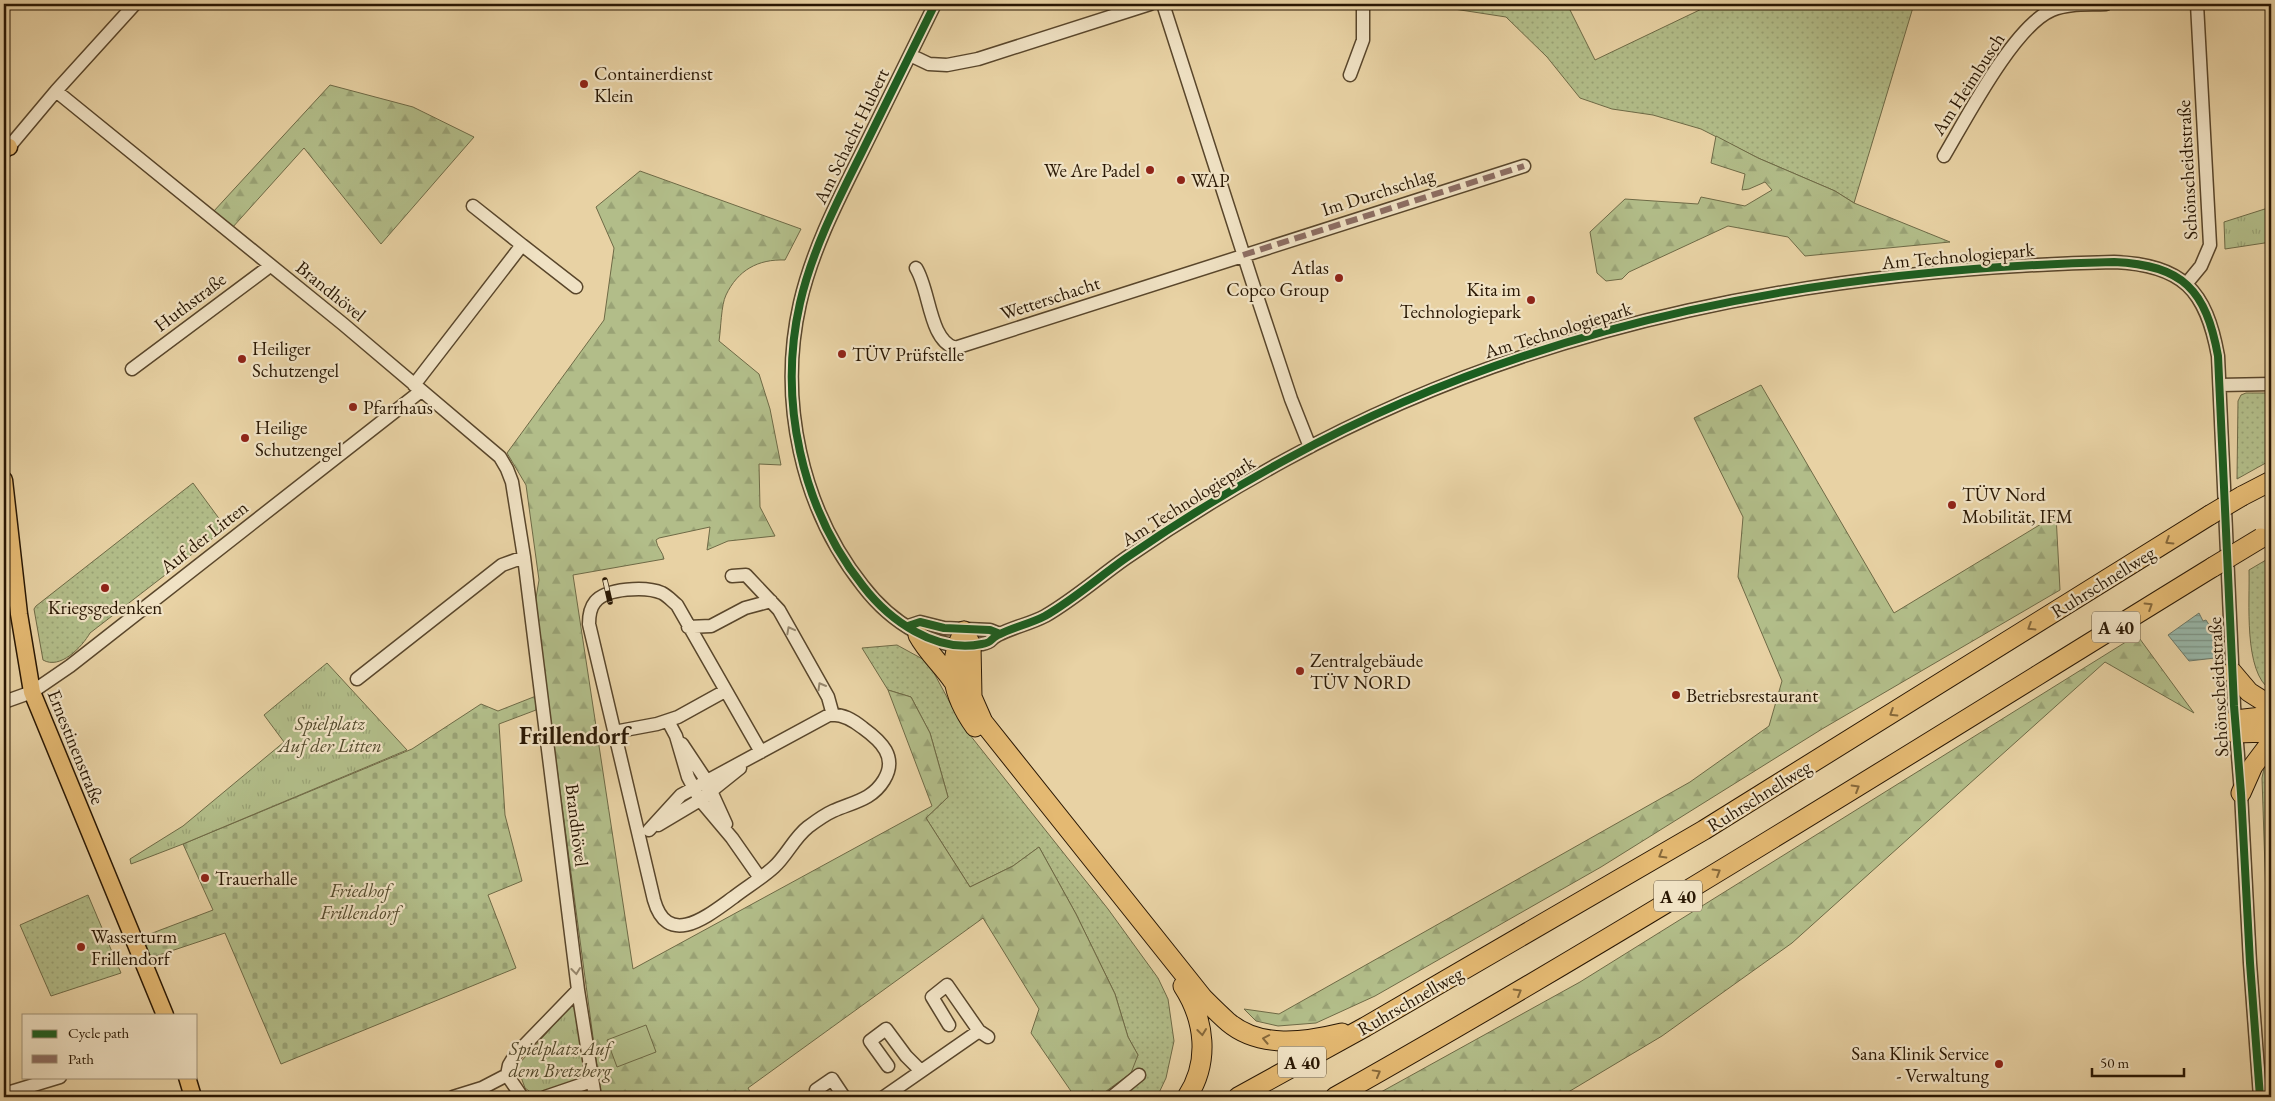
<svg xmlns="http://www.w3.org/2000/svg" width="2275" height="1101" font-family="'EB Garamond',serif">
  <style>
    .grass { fill: url(#grass-dots); stroke: #6e6a46 }
    .forest { fill: url(#forest-firs); stroke: #6e6a46 }
    .cemetery { fill: url(#cemetery-stones); stroke: #6e6a46 }
    .park { fill: url(#park-tufts); stroke: #6e6a46 }
    .pitch { fill: #b2bd89; stroke: #6e6a46 }
    .water { fill: url(#water-rules); stroke: #6b7767 }
    .lines { fill: none; stroke-linecap: round; stroke-linejoin: round }
    .minor-casing { stroke: #59462b; stroke-width: 15 }
    .major-casing { stroke: #291703; stroke-width: 19 }
    .highway-casing { stroke: #291703; stroke-width: 21 }
    .minor { stroke: #f0e2c4; stroke-width: 12 }
    .major { stroke: #e4b972; stroke-width: 16 }
    .highway { stroke: #e4b972; stroke-width: 19 }
    .rail-casing { stroke: #291703; stroke-width: 5.5 }
    .rail { stroke: #f0e2c4; stroke-width: 4; stroke-dasharray: 11; stroke-linecap: butt }
    .highway-bridge-casing { stroke: #291703; stroke-width: 21; stroke-linecap: butt }
    .highway-bridge { stroke: #e4b972; stroke-width: 19 }
    .quiet { stroke: #8d6e63; stroke-width: 6; stroke-dasharray: 12 6; stroke-linecap: butt }
    .cycleway-casing { stroke: #f0e2c4; stroke-width: 11 }
    .cycleway { stroke: #1b5e20; stroke-width: 8 }
    .oneway { stroke: #86683a }
    .oneway2 { stroke: #96876d }
    .poi-dot { fill: #8f2418; stroke: #f0e2c4; stroke-width: 2 }
    .labels { text-anchor: middle; dominant-baseline: central; stroke-width: 4.5; stroke-linejoin: round; paint-order: stroke }
    .shield { fill: #f0e2c4; stroke: #65543d; stroke-width: 1 }
    .shield-label { font-size: 18px; font-weight: bold; fill: #291703 }
    .poi-label { font-size: 19px; fill: #291703; stroke: #f0e2c4; text-anchor: start }
    .street-label { font-size: 19px; fill: #291703; stroke: #f0e2c4 }
    .park-label { font-size: 19px; font-style: italic; fill: #52492b; stroke: #f0e2c4 }
    .district-label { font-size: 24px; font-weight: bold; fill: #291703; stroke: #f0e2c4 }
  </style>
  <defs>
    <pattern id="grass-dots" width="8" height="8" patternUnits="userSpaceOnUse" patternTransform="scale(1.25)"><rect width="8" height="8" fill="#b2bd89"/><path d="M2 2h.1M6 6h.1" fill="none" stroke="#99a275" stroke-width="1.8" stroke-linecap="round"/></pattern>
    <pattern id="forest-firs" width="22" height="20" patternUnits="userSpaceOnUse" patternTransform="scale(1.25)"><rect width="22" height="20" fill="#b2bd89"/><path d="M5 1l3.5 6h-7zM16 11l3.5 6h-7z" fill="#99a275"/></pattern>
    <pattern id="cemetery-stones" width="16" height="16" patternUnits="userSpaceOnUse" patternTransform="scale(1.25)"><rect width="16" height="16" fill="#b2bd89"/><path d="M2 7V4a2 2 0 0 1 4 0v3zM10 15v-3a2 2 0 0 1 4 0v3z" fill="#99a275"/></pattern>
    <pattern id="park-tufts" width="24" height="20" patternUnits="userSpaceOnUse" patternTransform="scale(1.25)"><rect width="24" height="20" fill="#b2bd89"/><path d="M3 7l-1-3M5 7V3M7 7l1-3M15 17l-1-3M17 17v-4M19 17l1-3" fill="none" stroke="#99a275"/></pattern>
    <pattern id="water-rules" width="6" height="5" patternUnits="userSpaceOnUse" patternTransform="scale(1.25)"><rect width="6" height="5" fill="#97b7aa"/><path d="M0 2.5h6" fill="none" stroke="#7b9488"/></pattern>
  </defs>
  <rect width="100%" height="100%" fill="#e8d2a4"/>
  <filter id="stains"><feTurbulence type="fractalNoise" baseFrequency=".004" numOctaves="4"/><feColorMatrix values="0 0 0 0 .2 0 0 0 0 .09 0 0 0 0 .02 0 0 0 .5 -.17"/></filter>
  <radialGradient id="worn" r=".72"><stop offset=".6" stop-color="#630" stop-opacity="0"/><stop offset="1" stop-color="#630" stop-opacity=".3"/></radialGradient>
  <path class="grass" d="M1440,4h127l28,56 117,-56h202l-60,199 -19,-12 -77,-33 -57,-29 -48,-14 -41,-6 -32,-11 -33,-41 -41,-40 -65,-10z
    M2246,393h25v67l-34,19 1,-78 3,-6z
    M193,483l33,45 -136,105c-8,14 -30,37 -47,27l-9,-51 2,-3z
    M2271,557v133c-28,-17 -21,-90 -22,-120z
    M897,645l31,17 34,63 146,184 50,69 10,21 6,42 -8,37 -9,19h-59l25,-17 15,-25 -10,-18 -13,-43 -39,-80 -37,-67 -26,19 -43,21 -44,-69 22,-21 -18,-64 -19,-36 -23,-7 -26,-42z
    M2271,755v293l-9,-270 2,-10z
    M88,895l33,78 -70,23 -31,-71z"/>
  <path class="forest" d="M330,85l83,22 61,30 -93,107 -77,-96 -72,80 -19,-16z
    M1716,136l42,22 77,33 19,12 96,39 -145,14 -17,-19 -60,-11 -99,46 -7,7 -16,2 -9,-8 -7,-41 35,-33 73,5 3,-7 44,9 27,-16 -7,-8 -16,7 -7,1 3,-16 -34,-11z
    M640,171l161,58 -16,31c-27,-1 -47,10 -59,35 -5,10 -5,34 -7,46l40,33 11,35 11,56 -22,-1 1,43 15,29 -47,5 -21,9 3,-23 -51,11 -3,2c1,8 7,12 8,19l-91,16 60,394 299,-163 -44,-116 23,7 19,36 18,64 -22,21 44,69 43,-21 26,-19 37,67 39,80 13,43 10,18 -7,18 -33,24h-23l-44,-64 8,-24 -56,-91 -235,170 5,9h-152l-66,-493 4,-24 -13,-95 -19,-32 97,-133 10,-72 -18,-41z
    M1761,385l133,228 162,-98 4,75 -238,139 -221,138 -226,129 -59,27 -38,3 -22,-5 -12,-12 35,5 411,-232 79,-56 13,-45 -44,-104 5,-60 -49,-99z
    M2137,635l57,78 -89,-51 -313,281 -130,93 -102,61h-188l208,-115z"/>
  <path class="cemetery" d="M536,696v14l-37,14 6,91 17,66 -34,14 28,73 -235,96 -56,-131 -75,25 -8,-21 71,-27 -30,-66 229,-95 69,-45 17,7z"/>
  <path class="park" d="M2271,207v35l-46,7 -1,-27z
    M327,663l80,87 -224,94 -52,20 -1,-5 53,-33 101,-84 -20,-27z
    M578,998l12,81 -57,15 -8,-6 -8,-22z"/>
  <path class="pitch" d="M646,1025l10,27 -39,15 -10,-27z"/>
  <path class="water" d="M2199,613l4,8 3,-1 7,11 2,27 -26,3 -21,-26z"/>
  <g class="lines">
    <g class="minor-casing">
      <path id="minor" d="M935,4c-25,50 -50,101 -75,152 -24,48 -48,95 -60,147 -22,97 1,205 63,283 26,34 73,68 119,58 12,-2 6,-4 16,-9 15,-8 32,-11 47,-19 28,-16 54,-39 81,-58 52,-36 106,-69 161,-99 255,-140 539,-190 827,-197 69,3 92,28 104,94l16,350 7,87 9,170 10,134
        M1163,4l89,277 39,118 19,48
        M910,55l19,9 18,1 31,-6 172,-55
        M1350,75l13,-35v-36
        M56,91l287,233 157,133 7,12 5,13 12,75 54,433 17,107
        M4,153l52,-62 79,-87
        M1944,156c22,-37 70,-130 108,-146 17,-7 36,-5 54,-6
        M522,245l54,42
        M916,268c14,22 13,72 39,80l569,-182
        M2187,283l14,-17 9,-21 -13,-241
        M132,369l138,-103
        M414,385l108,-140 -49,-39
        M2220,385l51,-1
        M732,576l14,-1 33,35 49,87 5,18
        M908,626l12,-4 24,6 46,2 10,4
        M688,627l23,-1 34,-18 26,-7
        M357,679l145,-114 22,-8
        M4,702l28,-10 38,-26 351,-275
        M668,721l8,15 12,41 12,23 32,38 28,40
        M614,732l43,-8 21,-7 47,-26
        M682,744l24,36 20,44
        M658,825l42,-25 40,-32
        M649,830l32,-35 148,-80c13,-2 24,5 34,13 18,13 35,29 21,52 -12,20 -31,22 -51,31 -9,4 -17,10 -25,16 -14,11 -21,28 -34,40 -12,11 -27,20 -40,30 -24,17 -66,53 -80,3l-65,-276c0,-8 1,-16 6,-22 11,-14 51,-16 67,-9 6,3 10,8 15,12l84,147
        M949,1025l-17,-28 15,-12 32,46
        M888,1066l-18,-25 16,-12 20,27 15,15
        M507,1075l15,22
        M4,1094l56,-17
        M453,1097l29,-9 25,-13 2,-10 6,-10 63,-65
        M545,1097l47,-16
        M820,1097l-4,-7 16,-11 12,18
        M884,1097l95,-66 9,6
        M1112,1097l27,-22"/>
    </g>
    <g class="major-casing">
      <path id="major" d="M4,148l5,-1
        M4,480l15,134 13,78 133,323
        M187,1077l6,20"/>
    </g>
    <g class="highway-casing">
      <path id="highway" d="M2242,496l29,-15
        M964,631l7,14 1,52 11,25 220,276c8,8 16,16 25,24 32,27 77,20 114,11
        M964,631c-19,35 -11,65 11,96
        M918,635c9,17 24,30 35,46
        M2232,672l17,20 22,14
        M2235,720l36,-4
        M2235,733l36,-1
        M2241,793l12,-27 18,-24
        M1183,986c22,34 27,76 4,111
        M1238,1097l127,-70 339,-197 506,-315
        M1335,1097c298,-168 587,-351 878,-530"/>
    </g>
    <use href="#minor" class="minor"/>
    <use href="#major" class="major"/>
    <use href="#highway" class="highway"/>
    <g class="rail-casing">
      <path id="rail" d="M605,580l5,22"/>
    </g>
    <use href="#rail" class="rail"/>
    <g class="highway-bridge-casing">
      <path id="highway-bridge" d="M2210,515l32,-19
        M2213,567l48,-29"/>
    </g>
    <use href="#highway-bridge" class="highway-bridge"/>
    <path class="quiet" d="M1243,255l281,-89"/>
    <g class="cycleway-casing">
      <path id="cycleway" d="M935,4c-25,50 -50,101 -75,152 -24,48 -48,95 -60,147 -22,97 1,205 63,283 26,34 73,68 119,58 12,-2 6,-4 16,-9 15,-8 32,-11 47,-19 28,-16 54,-39 81,-58 52,-36 106,-69 161,-99 255,-140 539,-190 827,-197 69,3 92,28 104,94l16,350 7,87 9,170 10,134
        M908,626l12,-4 24,6 46,2 10,4"/>
    </g>
    <use href="#cycleway" class="cycleway"/>
  </g>
  <defs><path id="oneway-chevron" d="M-2-3.5L2.5 0L-2 3.5" fill="none" stroke-width="1.6" stroke-linecap="round" stroke-linejoin="round" transform="scale(1.25)"/></defs>
  <g class="oneway">
    <use href="#oneway-chevron" transform="translate(2169 541) rotate(148)"/>
    <use href="#oneway-chevron" transform="translate(2149 606) rotate(-32)"/>
    <use href="#oneway-chevron" transform="translate(2031 627) rotate(148)"/>
    <use href="#oneway-chevron" transform="translate(1893 713) rotate(148)"/>
    <use href="#oneway-chevron" transform="translate(1856 788) rotate(-31)"/>
    <use href="#oneway-chevron" transform="translate(1662 855) rotate(150)"/>
    <use href="#oneway-chevron" transform="translate(1717 872) rotate(-31)"/>
    <use href="#oneway-chevron" transform="translate(1518 992) rotate(-30)"/>
    <use href="#oneway-chevron" transform="translate(1202 1032) rotate(83)"/>
    <use href="#oneway-chevron" transform="translate(1266 1039) rotate(-169)"/>
    <use href="#oneway-chevron" transform="translate(1377 1073) rotate(-29)"/>
  </g>
  <g class="oneway2">
    <use href="#oneway-chevron" transform="translate(790 630) rotate(-118)"/>
    <use href="#oneway-chevron" transform="translate(821 686) rotate(-120)"/>
    <use href="#oneway-chevron" transform="translate(576 971) rotate(83)"/>
  </g>
  <g class="poi-dot">
    <circle cx="584" cy="84" r="5"/>
    <circle cx="1150" cy="170" r="5"/>
    <circle cx="1181" cy="180" r="5"/>
    <circle cx="1339" cy="278" r="5"/>
    <circle cx="1531" cy="300" r="5"/>
    <circle cx="842" cy="354" r="5"/>
    <circle cx="242" cy="359" r="5"/>
    <circle cx="353" cy="407" r="5"/>
    <circle cx="245" cy="438" r="5"/>
    <circle cx="1952" cy="505" r="5"/>
    <circle cx="105" cy="588" r="5"/>
    <circle cx="1300" cy="671" r="5"/>
    <circle cx="1676" cy="695" r="5"/>
    <circle cx="205" cy="878" r="5"/>
    <circle cx="81" cy="947" r="5"/>
    <circle cx="1999" cy="1064" r="5"/>
  </g>
  <g class="labels">
    <g class="shield">
      <rect x="2092" y="611.5" width="48" height="31" rx="4"/>
      <rect x="1654" y="880.5" width="48" height="31" rx="4"/>
      <rect x="1278" y="1046.5" width="48" height="31" rx="4"/>
    </g>
    <g class="shield-label">
      <text x="2116" y="627">A 40</text>
      <text x="1678" y="896">A 40</text>
      <text x="1302" y="1062">A 40</text>
    </g>
    <g class="poi-label">
      <text x="594" y="73">Containerdienst<tspan x="594" dy="22">Klein</tspan></text>
      <text x="1140" y="170" text-anchor="end">We Are Padel</text>
      <text x="1191" y="180">WAP</text>
      <text x="1329" y="267" text-anchor="end">Atlas<tspan x="1329" dy="22">Copco Group</tspan></text>
      <text x="1521" y="289" text-anchor="end">Kita im<tspan x="1521" dy="22">Technologiepark</tspan></text>
      <text x="252" y="348">Heiliger<tspan x="252" dy="22">Schutzengel</tspan></text>
      <text x="852" y="354">TÜV Prüfstelle</text>
      <text x="363" y="407">Pfarrhaus</text>
      <text x="255" y="427">Heilige<tspan x="255" dy="22">Schutzengel</tspan></text>
      <text x="1962" y="494">TÜV Nord<tspan x="1962" dy="22">Mobilität, IFM</tspan></text>
      <text x="105" y="607" text-anchor="middle">Kriegsgedenken</text>
      <text x="1310" y="660">Zentralgebäude<tspan x="1310" dy="22">TÜV NORD</tspan></text>
      <text x="1686" y="695">Betriebsrestaurant</text>
      <text x="215" y="878">Trauerhalle</text>
      <text x="91" y="936">Wasserturm<tspan x="91" dy="22">Frillendorf</tspan></text>
      <text x="1989" y="1053" text-anchor="end">Sana Klinik Service<tspan x="1989" dy="22">- Verwaltung</tspan></text>
    </g>
    <g class="street-label">
      <text transform="translate(1968 84) rotate(-57)">Am Heimbusch</text>
      <text transform="translate(851 136) rotate(-64)">Am Schacht Hubert</text>
      <text transform="translate(2187 170) rotate(-93)">Schönscheidtstraße</text>
      <text transform="translate(1378 192) rotate(-18)">Im Durchschlag</text>
      <text transform="translate(1958 256) rotate(-5)">Am Technologiepark</text>
      <text transform="translate(331 291) rotate(39)">Brandhövel</text>
      <text transform="translate(1050 298) rotate(-18)">Wetterschacht</text>
      <text transform="translate(190 302) rotate(-37)">Huthstraße</text>
      <text transform="translate(1558 330) rotate(-17)">Am Technologiepark</text>
      <text transform="translate(1188 501) rotate(-32)">Am Technologiepark</text>
      <text transform="translate(204 537) rotate(-38)">Auf der Litten</text>
      <text transform="translate(2103 582) rotate(-32)">Ruhrschnellweg</text>
      <text transform="translate(2218 687) rotate(-93)">Schönscheidtstraße</text>
      <text transform="translate(76 747) rotate(68)">Ernestinenstraße</text>
      <text transform="translate(1759 796) rotate(-32)">Ruhrschnellweg</text>
      <text transform="translate(577 825) rotate(83)">Brandhövel</text>
      <text transform="translate(1410 1001) rotate(-30)">Ruhrschnellweg</text>
    </g>
    <g class="park-label">
      <text x="330" y="723">Spielplatz<tspan x="330" dy="22">Auf der Litten</tspan></text>
      <text x="360" y="890">Friedhof<tspan x="360" dy="22">Frillendorf</tspan></text>
      <text x="560" y="1048">Spielplatz Auf<tspan x="560" dy="22">dem Bretzberg</tspan></text>
    </g>
    <g class="district-label">
      <text x="574" y="735">Frillendorf</text>
    </g>
  </g>
  <rect width="2275" height="1101" fill="none" stroke="#e8d2a4" stroke-width="20"/>
  <rect x="5" y="5" width="2265" height="1091" fill="none" stroke="#291703" stroke-width="2.5"/>
  <rect x="10" y="10" width="2255" height="1081" fill="none" stroke="#291703"/>
  <rect x="22" y="1014" width="175" height="65" fill="#f0e2c4" stroke="#a09177"/>
  <rect x="32" y="1030" width="25" height="8" fill="#1b5e20" stroke="#a09177"/>
  <text x="68" y="1038" font-size="15" fill="#291703">Cycle path</text>
  <rect x="32" y="1055" width="25" height="8" fill="#8d6e63" stroke="#a09177"/>
  <text x="68" y="1064" font-size="15" fill="#291703">Path</text>
  <path d="M2092 1068v8h92v-8" fill="none" stroke="#291703" stroke-width="2.5"/>
  <text x="2100" y="1068" font-size="15" fill="#291703" stroke="#f0e2c4" stroke-width="4" paint-order="stroke">50 m</text>
  <rect width="100%" height="100%" filter="url(#stains)"/>
  <rect width="100%" height="100%" fill="url(#worn)"/>
</svg>
